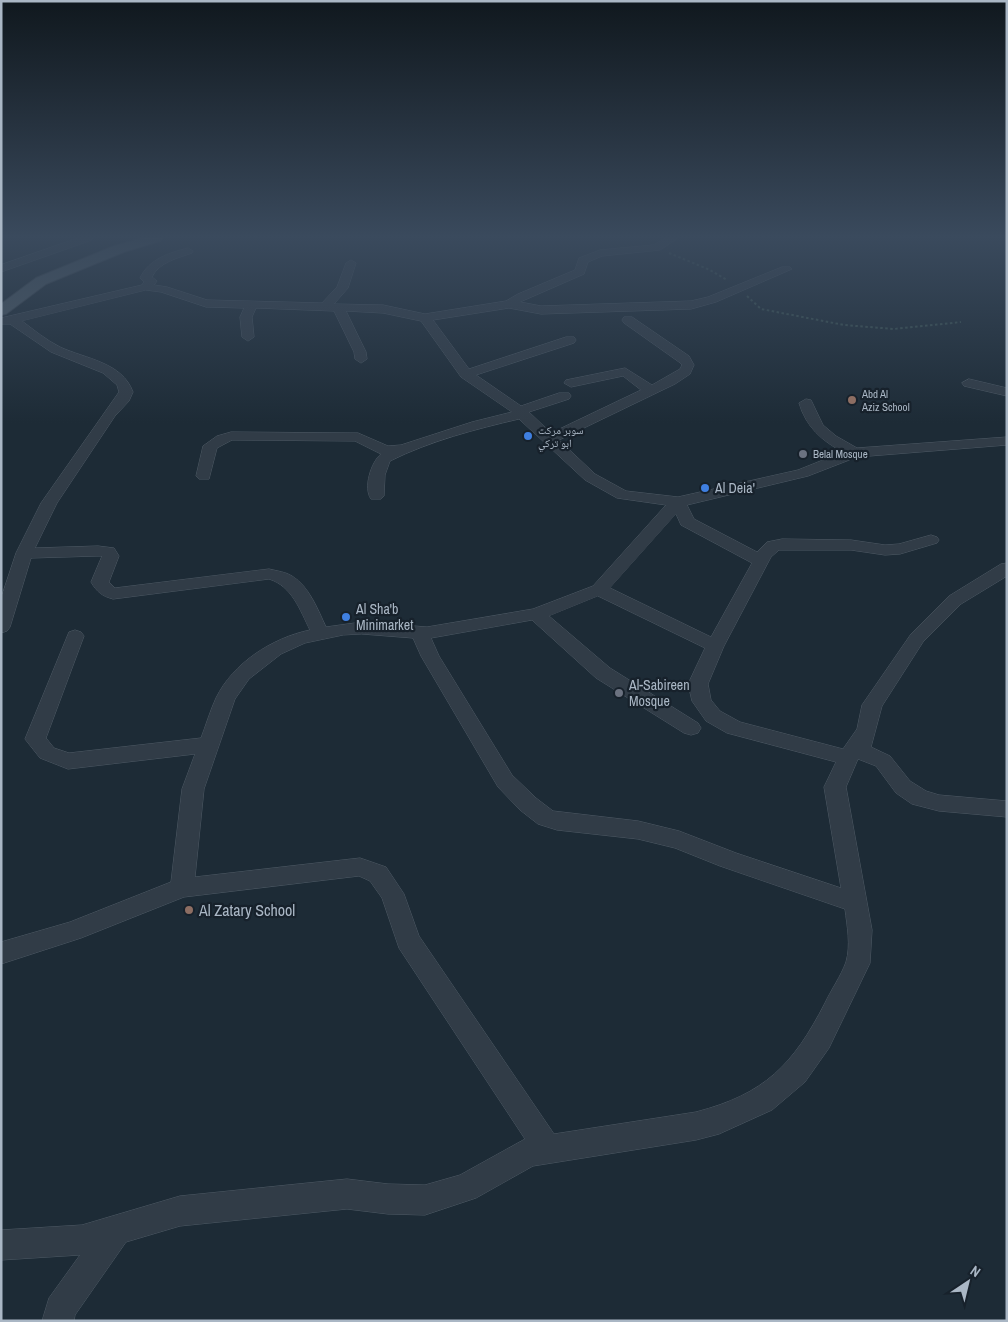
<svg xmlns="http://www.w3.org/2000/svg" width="1008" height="1322" font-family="'Archivo Narrow','Noto Naskh Arabic',sans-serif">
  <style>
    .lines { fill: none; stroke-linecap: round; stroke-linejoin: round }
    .minor-casing { stroke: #4e5a65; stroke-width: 1 }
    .major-casing { stroke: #3a4550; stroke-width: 2 }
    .path { stroke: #3d5454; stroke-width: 2; stroke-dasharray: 2.5 2.5; stroke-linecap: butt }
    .minor { fill: #313c47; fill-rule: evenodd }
    .major { fill: #4e5c67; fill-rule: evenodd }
    .education-dot { fill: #8d6e63; stroke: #17212b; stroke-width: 2 }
    .shop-dot { fill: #3f7fe0; stroke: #17212b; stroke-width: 2 }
    .worship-dot { fill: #6b7280; stroke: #17212b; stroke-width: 2 }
    .labels { text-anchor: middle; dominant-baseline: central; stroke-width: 4.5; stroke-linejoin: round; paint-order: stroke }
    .far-poi-label { font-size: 11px; fill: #aab7c5; stroke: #17212b; text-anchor: start }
    .poi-label { font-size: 14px; fill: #aab7c5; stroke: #17212b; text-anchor: start }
    .near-poi-label { font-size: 16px; fill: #aab7c5; stroke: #17212b; text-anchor: start }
  </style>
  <rect width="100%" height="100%" fill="#1d2b36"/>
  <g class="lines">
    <g class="minor-casing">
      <path id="minor" d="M78,238h15l-1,2 -91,32v-7z
        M666,238h12l-18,12 -58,6 -14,6 -4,12 -64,28 21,4 150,-5 17,-4 74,-30h8l2,2 -76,33 -25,7 -150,5 -32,-6 -76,12 36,49 97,-32h8l2,3 -2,3 -98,32 45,31 38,-13h10l2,3 -2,3 -40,13 22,21 90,-43 -18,-14 -52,11 -7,-4 2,-3 59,-12 27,17 28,-16 2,-4 -3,-3 -55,-39 -2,-3 2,-3h8l57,39 5,9 -4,9 -15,10 -116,56 36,34 31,17 52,6 120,-27 45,-18c-21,-11 -37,-25 -44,-49l7,-4 5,1 12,25 13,11 21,12 150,-11v8l-150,12 -49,19 -121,29 7,14 63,33 10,-10 15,-3 69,1 34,5 14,-1 32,-9 6,2 2,3 -2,3 -37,11 -15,1 -34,-5h-72l-8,7 -47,89 -16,38 3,16 9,11 20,11 103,27 14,-20 5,-24 49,-71 38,-38 52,-32 6,-1v13l-46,28 -38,38 -41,64 -11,41 19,9 20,25 16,10 13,4 68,6v16l-68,-6 -27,-7 -16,-11 -20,-27 -18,-7 -12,28 26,143 -2,33 -41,85 -24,34 -33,28 -53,24 -23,6 -163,26 -57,32 -51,17 -37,-1 -41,-5 -167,17 -54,16 -51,73 -1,6h-32l7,-23 31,-43 -79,5v-30l81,-5 98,-29 167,-17 41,5 37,1 35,-10 65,-36 -126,-191 -17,-50 -12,-17 -11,-5 -175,21 -103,41 -80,26v-22l69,-20 101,-40 11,-93 13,-35 -127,15 -28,-11 -15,-19 44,-107 6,-2 6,2 3,4 -38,102 8,10 15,5 132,-15c5,-13 9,-27 15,-40 17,-35 56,-60 94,-68 -10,-20 -18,-44 -41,-51l-156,20c-11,-3 -16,-7 -22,-17l11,-26h-4l-67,2 -21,69 -3,4 -6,2v-35l15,-45 25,-50 78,-111 -2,-7 -14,-12 -52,-21 -41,-28h-9v-6l141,-33 2,-3 -4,-4c9,-19 29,-25 48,-30l5,3 -1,2c-14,5 -33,9 -40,24l5,4 -3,4 13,2 40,13 115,3 15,-16 9,-24 5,-3 5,3 -8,25 -14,16 49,1 42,9 81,-13 12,-7 57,-24 4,-12 21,-8 53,-5zM146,290l15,2 45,15 38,1 -4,9 2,20 6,4 6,-4 -2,-20 4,-9 78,3 20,41 1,7 6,4 6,-4 -1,-7 -20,-41 37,2 38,8 40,56 51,35 -40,10 -71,23 -13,1 -30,-13 -127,-1 -14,4 -14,10 -7,30 3,3h10l8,-31 15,-8 123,1 26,13c-10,8 -18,34 -10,45h10l3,-3 1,-21 5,-14c40,-20 86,-32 129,-42l66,61 32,18 49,7 -73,81 -60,23 -106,18 -65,-5 -36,5c-8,-17 -17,-41 -34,-51 -6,-4 -15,-5 -23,-7l-154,19 -6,-6 10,-26 -5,-8 -16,-2 -63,2 22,-45 58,-87 14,-15 4,-9c-11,-30 -47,-33 -73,-45 -14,-7 -26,-17 -38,-26zM676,514l5,11 71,38 -41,74 -101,-49zM598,596l107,52 -17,36 4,17 14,20 21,12 109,29 -12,25 17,101 -105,-35 -57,-22 -41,-10 -85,-10 -17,-13 -24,-23 -73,-119 -8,-18 101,-18 64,58 88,55 7,2 7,-2 3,-5 -3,-5 -88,-55 -61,-52zM362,634l51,4 8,18 77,131 22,23 18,14 19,6 81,9 37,9 45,18 125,43c2,17 6,36 1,53 -5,14 -15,28 -21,41 -32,62 -60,91 -129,109l-142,22 -135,-198 -15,-42 -18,-27 -26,-9 -165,19 9,-88 31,-90 14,-20 32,-25 24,-11 38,-8z
        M969,379l38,9v8l-43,-10 -2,-3z"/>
    </g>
    <g class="major-casing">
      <path id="major" d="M143,238h19l-2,3 -36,11 -78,32 -40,30 -5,1v-11l35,-26 78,-32z"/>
    </g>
    <path class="path" d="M669,253l41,17 17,10
      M747,296l14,13 83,16 50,4 67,-7"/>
    <use href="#minor" class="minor"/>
    <use href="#major" class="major"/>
  </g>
  <linearGradient id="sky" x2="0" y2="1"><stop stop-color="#10181e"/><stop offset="0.56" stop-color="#3a4a5d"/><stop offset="1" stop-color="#3a4a5d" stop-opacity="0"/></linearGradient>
  <rect width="1008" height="423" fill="url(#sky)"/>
  <g class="education-dot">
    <circle cx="852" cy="400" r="5"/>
    <circle cx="189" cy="910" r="5"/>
  </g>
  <g class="shop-dot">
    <circle cx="528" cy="436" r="5"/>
    <circle cx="705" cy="488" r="5"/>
    <circle cx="346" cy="617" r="5"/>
  </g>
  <g class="worship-dot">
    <circle cx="803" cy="454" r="5"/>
    <circle cx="619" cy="693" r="5"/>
  </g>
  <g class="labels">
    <g class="far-poi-label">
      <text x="862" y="394">Abd Al<tspan x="862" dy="13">Aziz School</tspan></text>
      <text x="538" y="430">سوبر مركت<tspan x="538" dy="13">ابو تركي</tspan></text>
      <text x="813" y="454">Belal Mosque</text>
    </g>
    <g class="poi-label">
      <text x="715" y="488">Al Deia'</text>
      <text x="356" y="609">Al Sha'b<tspan x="356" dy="16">Minimarket</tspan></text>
      <text x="629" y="685">Al-Sabireen<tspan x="629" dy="16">Mosque</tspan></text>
    </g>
    <g class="near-poi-label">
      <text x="199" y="910">Al Zatary School</text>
    </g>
  </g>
  <rect width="1008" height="1322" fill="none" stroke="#aab7c5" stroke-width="5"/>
  <g transform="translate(968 1282) rotate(35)" stroke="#17212b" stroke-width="4" paint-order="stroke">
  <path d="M0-4L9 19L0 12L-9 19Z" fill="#aab7c5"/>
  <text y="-8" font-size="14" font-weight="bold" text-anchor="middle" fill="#aab7c5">N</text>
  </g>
</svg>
